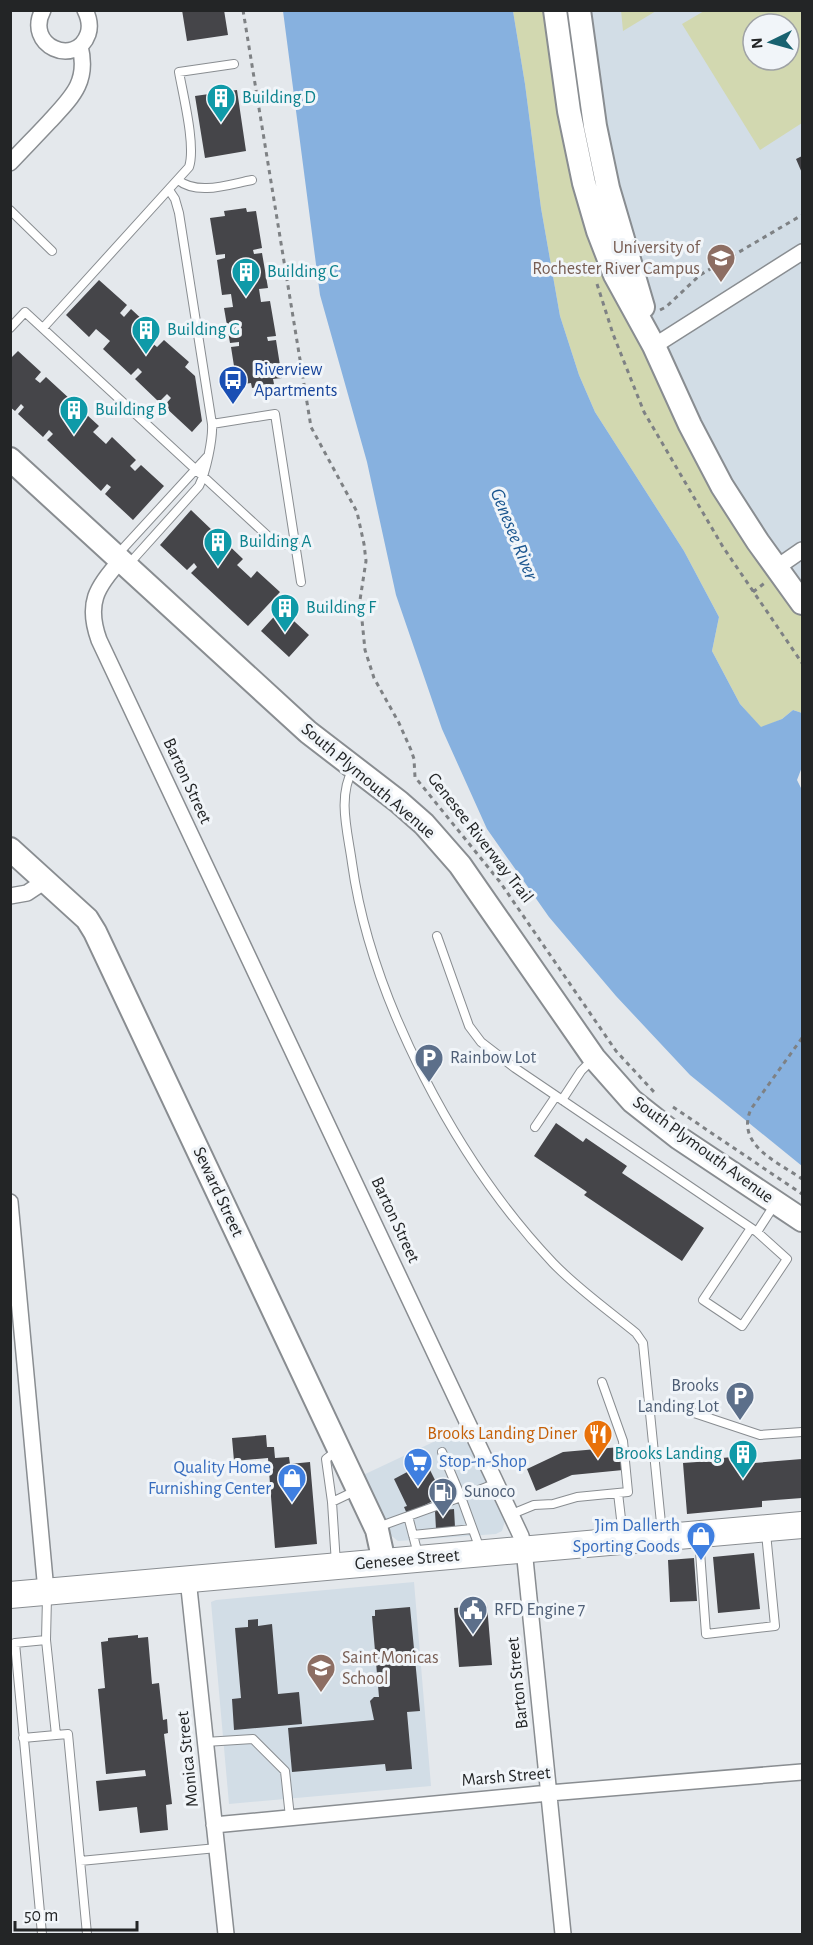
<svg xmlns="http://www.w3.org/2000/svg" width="813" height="1945" font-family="'Alegreya Sans',sans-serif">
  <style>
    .built { fill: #d2dde6; fill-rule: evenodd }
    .green { fill: #d2d8b0; fill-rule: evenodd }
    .water { fill: #87b1df }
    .building { fill: #454549 }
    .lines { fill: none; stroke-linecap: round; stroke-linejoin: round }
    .lane-casing { stroke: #898d91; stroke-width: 10 }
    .street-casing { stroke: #898d91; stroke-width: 18 }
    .secondary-casing { stroke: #898d91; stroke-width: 26 }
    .primary-casing { stroke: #898d91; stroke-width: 28 }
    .path { stroke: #7e8184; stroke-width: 3; stroke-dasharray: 4.5 4.5; stroke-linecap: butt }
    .lane { stroke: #fff; stroke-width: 8 }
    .street { stroke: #fff; stroke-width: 15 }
    .secondary { stroke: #fff; stroke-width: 22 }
    .primary { stroke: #fff; stroke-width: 26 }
    .labels { text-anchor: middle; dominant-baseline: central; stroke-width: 6; stroke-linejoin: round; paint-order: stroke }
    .culture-label { font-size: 18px; fill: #0d838f; stroke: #f1f5f9; text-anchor: start }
    .education-label { font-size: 18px; fill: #785e54; stroke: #f1f5f9; text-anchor: end }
    .transit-label { font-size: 18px; fill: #164399; stroke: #f1f5f9; text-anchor: start }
    .street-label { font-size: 18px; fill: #232526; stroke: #f1f5f9 }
    .service-label { font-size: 18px; fill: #4e5e75; stroke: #f1f5f9; text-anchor: start }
    .food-label { font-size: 18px; fill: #c56008; stroke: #f1f5f9; text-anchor: end }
    .shop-label { font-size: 18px; fill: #366cbe; stroke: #f1f5f9; text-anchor: end }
    .water-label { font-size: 20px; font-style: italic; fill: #1b568f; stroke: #f1f5f9 }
  </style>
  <rect width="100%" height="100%" fill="#e4e8ec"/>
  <path class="built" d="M584,11h218v575l-32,-43 -33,-52 -60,-112 -29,-74 -15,-42zM753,24h36v36h-36z
    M461,1429l44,92 -3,10 -6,3 -98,7 -9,-7 -28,-58z
    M414,1582l17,204 -202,18 -18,-202 5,-2z"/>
  <path class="green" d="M621,10h35v1l-33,20z
    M513,11h37l25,157 209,425 18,24v96l-9,-3 -11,9 -21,9 -21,-24 -28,-53 7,-34 -35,-66 -89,-139 -16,-37 -19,-59 -19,-108 -16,-124z
    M704,11h98v112l-42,27 -78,-126zM753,24h36v36h-36z"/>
  <path class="water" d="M283,11h230l12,73 16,124 19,108 19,59 16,37 89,139 35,66 -7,34 28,53 21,23 21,-8 11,-9 9,3v54l-5,13 5,10v376l-112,-91 -74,-79 -67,-79 -62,-88 -45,-100 -46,-134 -29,-133 -47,-167z"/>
  <path class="building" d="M182,10h42l4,25 -41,6z
    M237,90l9,61 -41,7 -10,-62z
    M802,156v17l-6,-14z
    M246,208l1,4 9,-1 6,37 -9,2 1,4 8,-1 6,35 -9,1 2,13 9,-1 6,35 -9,1 1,4 8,-1 6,38 -9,1 1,5 -22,4 -1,-5 -14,2 -6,-38 8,-1v-4l-9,1 -6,-35 9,-1 -2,-13 -9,1 -5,-35 8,-2v-4l-9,1 -6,-37 15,-2 -1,-5z
    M99,280l28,25 -7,8 4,4 7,-8 28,26 -7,8 5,4 7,-7 25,22 -4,5 10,9 7,45 -10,11 -28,-26 7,-8 -4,-4 -8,8 -24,-23 7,-7 -4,-4 -7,7 -28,-26 7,-8 -14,-12 -7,8 -23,-22z
    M18,351l23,21 -6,7 5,4 6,-6 25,23 -6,6 3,3 6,-6 25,23 -6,6 13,12 6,-7 24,23 -6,6 5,5 6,-6 23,21 -31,34 -28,-26 6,-7 -4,-3 -6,7 -54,-51 6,-6 -4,-4 -6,7 -25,-23 6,-7 -3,-3 -6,7 -5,-4v-48z
    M191,510l23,22 -6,6 5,5 6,-7 24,23 -6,6 14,13 6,-7 23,21 -32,34 -57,-53 6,-6 -3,-4 -7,7 -27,-25z
    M281,609l28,26 -20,22 -28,-26z
    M556,1123l27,19 3,-4 41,28 -5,7 82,55 -22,33 -98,-66 3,-3 -53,-36z
    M266,1435l1,12h7l1,11 14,-1 1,7 20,-2 7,82 -42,4 -7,-90 -34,3 -2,-23z
    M620,1447l3,23 -51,5 -36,16 -9,-22 36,-17z
    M722,1451v7l31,-3 1,8 48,-4v39l-40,3v6l-75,7 -4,-51 14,-1 -1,-9z
    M426,1462l17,34 -36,18 -3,-7 3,-1 -13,-27z
    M454,1509l1,18 -19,2 -1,-18z
    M754,1553l6,56 -42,4 -5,-56z
    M694,1558l3,43 -27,1 -2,-42z
    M487,1605l5,60 -33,2 -5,-59z
    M410,1607l10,104 -13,1 5,57 -26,2 -1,-7 -93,8 -4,-44 86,-8 -4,-19 4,-4h5l-7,-81h3v-6z
    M258,1619v7l14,-2 6,70 21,-2 3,32 -68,6 -2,-31 9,-1 -6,-70 13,-1v-7z
    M138,1635v3l10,-1 4,47 7,-1 4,37 4,-1 1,14 -4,1 8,70 -6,1 2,25 -28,3 -3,-26 -38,4 -3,-30 50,-5 -1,-6 -39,4 -8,-85 7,-1 -4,-46 7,-1v-3z"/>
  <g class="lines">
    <g class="lane-casing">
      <path id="lane" d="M178,180c20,16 52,4 74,0
        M10,210l42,41
        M10,328l15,-16 246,227 14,6h10
        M43,328l146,-161c7,-21 -6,-72 -10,-95l55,-8
        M212,424l63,-10 26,168
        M117,555l90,-98
        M128,565l71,-79c7,-14 14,-47 13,-62l-33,-211 -4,-14 -6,-9
        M353,769c-16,28 -5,64 -1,94 19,137 106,300 201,400 25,26 55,47 83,70l7,10 19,190
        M437,936l32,90 12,16 34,26 242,164 30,27 -45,67 -39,-26 48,-72
        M562,1100l19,-29 12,-12
        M535,1127l21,-31
        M757,1232l18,-28
        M650,1405l26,2 84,28 42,-3
        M442,1452l19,45 36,-14
        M618,1493l5,43
        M332,1502l23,-11
        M512,1514l22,-9 19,-1 24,-7 51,-5 -5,-51 -21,-59
        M408,1516l10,38
        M378,1527l83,-30 19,52
        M413,1535l59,-6
        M699,1538l7,96 69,-8 -9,-93
        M336,1564l-4,-62 -6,-43 12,-9
        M47,1597l-1,43 10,95 12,-1 19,200
        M23,1738l33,-3
        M205,1742l48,-3 32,32 5,46
        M80,1861l137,-13
        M42,1934l-27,-291 31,-3"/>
    </g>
    <g class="street-casing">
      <path id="street" d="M43,10c-19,36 33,58 45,24 3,-9 1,-16 -3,-24
        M10,163c13,-14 26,-27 39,-41 23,-25 40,-40 31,-76
        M654,346l148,-94
        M121,560c-25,27 -35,44 -22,80l422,896 3,13 39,385
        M776,568l26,-18
        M10,896l17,-3 18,-12
        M10,1202l36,389
        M188,1579l38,355
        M214,1825l335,-32 253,-21"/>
    </g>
    <g class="secondary-casing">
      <path id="secondary" d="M555,10l14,101 15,72 14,48 17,44 39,71 36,79 32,61 36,56 44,61
        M579,10l16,116 13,62 35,119
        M10,459l298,273 91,70 25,22 36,41 134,193 38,43 47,37 123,82
        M10,849l77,70 8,13 282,598 7,32"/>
    </g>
    <g class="primary-casing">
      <path id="primary" d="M10,1595l792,-70"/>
    </g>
    <path class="path" d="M243,10l68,417 46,85 7,32 2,17 -6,39 5,50 9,28 25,45 12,27 3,9 1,18 85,105 116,169 38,41
      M597,284l16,50 31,78 79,135 79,116
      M660,310l6,-3 34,-32 102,-60
      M753,592l13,-10
      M802,1038l-51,71c-16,36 27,53 51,70
      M673,1107l129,87"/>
    <use href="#lane" class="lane"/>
    <use href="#street" class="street"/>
    <use href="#secondary" class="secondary"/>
    <use href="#primary" class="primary"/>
  </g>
  <defs>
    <g id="building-pin" transform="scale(1.5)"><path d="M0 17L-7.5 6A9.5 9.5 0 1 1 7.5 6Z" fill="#0f9aa8" stroke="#f1f5f9"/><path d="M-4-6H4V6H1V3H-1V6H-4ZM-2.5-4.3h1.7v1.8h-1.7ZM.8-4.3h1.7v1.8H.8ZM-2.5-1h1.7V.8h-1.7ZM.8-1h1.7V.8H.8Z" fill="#fff"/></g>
    <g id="university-pin" transform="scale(1.5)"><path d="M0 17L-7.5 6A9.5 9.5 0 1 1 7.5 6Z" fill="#8d6e63" stroke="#f1f5f9"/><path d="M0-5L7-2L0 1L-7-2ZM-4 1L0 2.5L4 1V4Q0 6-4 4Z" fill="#fff"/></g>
    <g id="bus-pin" transform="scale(1.5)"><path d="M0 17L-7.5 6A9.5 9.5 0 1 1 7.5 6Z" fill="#1a4fb4" stroke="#f1f5f9"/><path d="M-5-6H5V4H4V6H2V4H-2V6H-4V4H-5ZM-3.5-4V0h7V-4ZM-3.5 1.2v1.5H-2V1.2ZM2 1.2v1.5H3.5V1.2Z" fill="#fff"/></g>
    <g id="parking-pin" transform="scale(1.5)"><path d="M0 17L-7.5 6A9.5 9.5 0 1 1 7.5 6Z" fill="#5c6f8a" stroke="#f1f5f9"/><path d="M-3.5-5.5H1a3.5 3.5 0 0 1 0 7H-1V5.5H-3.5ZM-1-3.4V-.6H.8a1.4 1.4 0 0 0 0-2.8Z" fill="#fff"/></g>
    <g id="restaurant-pin" transform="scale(1.5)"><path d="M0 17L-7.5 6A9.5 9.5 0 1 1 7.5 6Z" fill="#e8710a" stroke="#f1f5f9"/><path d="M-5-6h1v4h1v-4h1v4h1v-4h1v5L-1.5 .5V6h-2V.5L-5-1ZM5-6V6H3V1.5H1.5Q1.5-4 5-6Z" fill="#fff"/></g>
    <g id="supermarket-pin" transform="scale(1.5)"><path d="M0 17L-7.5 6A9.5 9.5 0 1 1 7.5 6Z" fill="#3f7fe0" stroke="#f1f5f9"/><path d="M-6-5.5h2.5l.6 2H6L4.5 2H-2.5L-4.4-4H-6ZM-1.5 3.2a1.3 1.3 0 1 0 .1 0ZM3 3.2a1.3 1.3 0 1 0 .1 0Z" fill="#fff"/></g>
    <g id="shop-pin" transform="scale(1.5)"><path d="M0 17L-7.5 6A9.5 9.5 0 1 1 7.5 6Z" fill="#3f7fe0" stroke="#f1f5f9"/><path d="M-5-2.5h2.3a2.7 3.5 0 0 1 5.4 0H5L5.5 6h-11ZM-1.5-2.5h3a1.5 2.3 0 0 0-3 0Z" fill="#fff"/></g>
    <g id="fuel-pin" transform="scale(1.5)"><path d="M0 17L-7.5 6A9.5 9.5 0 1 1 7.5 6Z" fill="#5c6f8a" stroke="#f1f5f9"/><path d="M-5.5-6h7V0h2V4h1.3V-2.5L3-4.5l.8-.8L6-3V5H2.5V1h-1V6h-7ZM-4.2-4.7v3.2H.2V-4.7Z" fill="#fff"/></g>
    <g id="civic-pin" transform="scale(1.5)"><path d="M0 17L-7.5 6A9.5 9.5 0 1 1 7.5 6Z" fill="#5c6f8a" stroke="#f1f5f9"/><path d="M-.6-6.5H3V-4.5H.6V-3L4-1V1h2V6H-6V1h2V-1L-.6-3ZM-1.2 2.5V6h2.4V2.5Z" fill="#fff"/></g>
    <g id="school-pin" transform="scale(1.5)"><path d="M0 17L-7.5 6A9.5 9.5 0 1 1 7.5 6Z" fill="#8d6e63" stroke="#f1f5f9"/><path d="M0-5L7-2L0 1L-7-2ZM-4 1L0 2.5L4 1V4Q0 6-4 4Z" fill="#fff"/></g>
  </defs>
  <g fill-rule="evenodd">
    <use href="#building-pin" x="221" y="98"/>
    <use href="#university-pin" x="721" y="258"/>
    <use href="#building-pin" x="246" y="272"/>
    <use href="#building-pin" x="146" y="330"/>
    <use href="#bus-pin" x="233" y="380"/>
    <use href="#building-pin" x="74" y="410"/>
    <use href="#building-pin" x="218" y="542"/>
    <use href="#building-pin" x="285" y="608"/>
    <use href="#parking-pin" x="429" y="1058"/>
    <use href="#parking-pin" x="740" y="1396"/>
    <use href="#restaurant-pin" x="598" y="1434"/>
    <use href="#building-pin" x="743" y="1454"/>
    <use href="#supermarket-pin" x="418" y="1462"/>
    <use href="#shop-pin" x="292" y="1478"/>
    <use href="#fuel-pin" x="443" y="1492"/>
    <use href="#shop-pin" x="701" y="1536"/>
    <use href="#civic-pin" x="473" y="1610"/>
    <use href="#school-pin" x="321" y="1668"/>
  </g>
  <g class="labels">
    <g class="culture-label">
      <text x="242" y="98">Building D</text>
      <text x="267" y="272">Building C</text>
      <text x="167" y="330">Building G</text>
      <text x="95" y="410">Building B</text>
      <text x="239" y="542">Building A</text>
      <text x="306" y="608">Building F</text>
      <text x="722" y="1454" text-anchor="end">Brooks Landing</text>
    </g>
    <g class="education-label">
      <text x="700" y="248">University of<tspan x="700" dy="21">Rochester River Campus</tspan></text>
      <text x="342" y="1658" text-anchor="start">Saint Monicas<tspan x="342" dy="21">School</tspan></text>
    </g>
    <g class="transit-label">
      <text x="254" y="370">Riverview<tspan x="254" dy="21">Apartments</tspan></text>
    </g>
    <g class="street-label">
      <text transform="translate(187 781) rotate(65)">Barton Street</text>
      <text transform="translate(368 781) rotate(40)">South Plymouth Avenue</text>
      <text transform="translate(480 838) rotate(52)">Genesee Riverway Trail</text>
      <text transform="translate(703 1150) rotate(36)">South Plymouth Avenue</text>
      <text transform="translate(218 1192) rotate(65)">Seward Street</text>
      <text transform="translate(395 1220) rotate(65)">Barton Street</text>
      <text transform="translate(407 1560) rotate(-5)">Genesee Street</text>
      <text transform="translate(518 1683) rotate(-96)">Barton Street</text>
      <text transform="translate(188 1759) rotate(-96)">Monica Street</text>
      <text transform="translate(506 1777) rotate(-5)">Marsh Street</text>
    </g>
    <g class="service-label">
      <text x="450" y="1058">Rainbow Lot</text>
      <text x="719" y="1386" text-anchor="end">Brooks<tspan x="719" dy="21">Landing Lot</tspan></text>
      <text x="464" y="1492">Sunoco</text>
      <text x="494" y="1610">RFD Engine 7</text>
    </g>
    <g class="food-label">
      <text x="577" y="1434">Brooks Landing Diner</text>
    </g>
    <g class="shop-label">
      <text x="439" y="1462" text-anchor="start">Stop-n-Shop</text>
      <text x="271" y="1468">Quality Home<tspan x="271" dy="21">Furnishing Center</tspan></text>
      <text x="680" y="1526">Jim Dallerth<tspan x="680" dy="21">Sporting Goods</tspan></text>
    </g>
    <g class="water-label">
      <text transform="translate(514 534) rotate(68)">Genesee River</text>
    </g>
  </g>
  <rect width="813" height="1945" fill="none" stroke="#232526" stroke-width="24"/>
  <g transform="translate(771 42) rotate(265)"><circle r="28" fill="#f1f5f9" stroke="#9fa2a5" stroke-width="1.5"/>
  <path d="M0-4.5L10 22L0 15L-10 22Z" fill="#186270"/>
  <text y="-9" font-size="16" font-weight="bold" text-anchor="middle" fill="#232526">N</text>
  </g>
  <path d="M15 1921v9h122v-9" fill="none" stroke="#232526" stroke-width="3"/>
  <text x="24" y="1921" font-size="18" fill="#232526" stroke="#f1f5f9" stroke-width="4.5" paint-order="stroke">50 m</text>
</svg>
